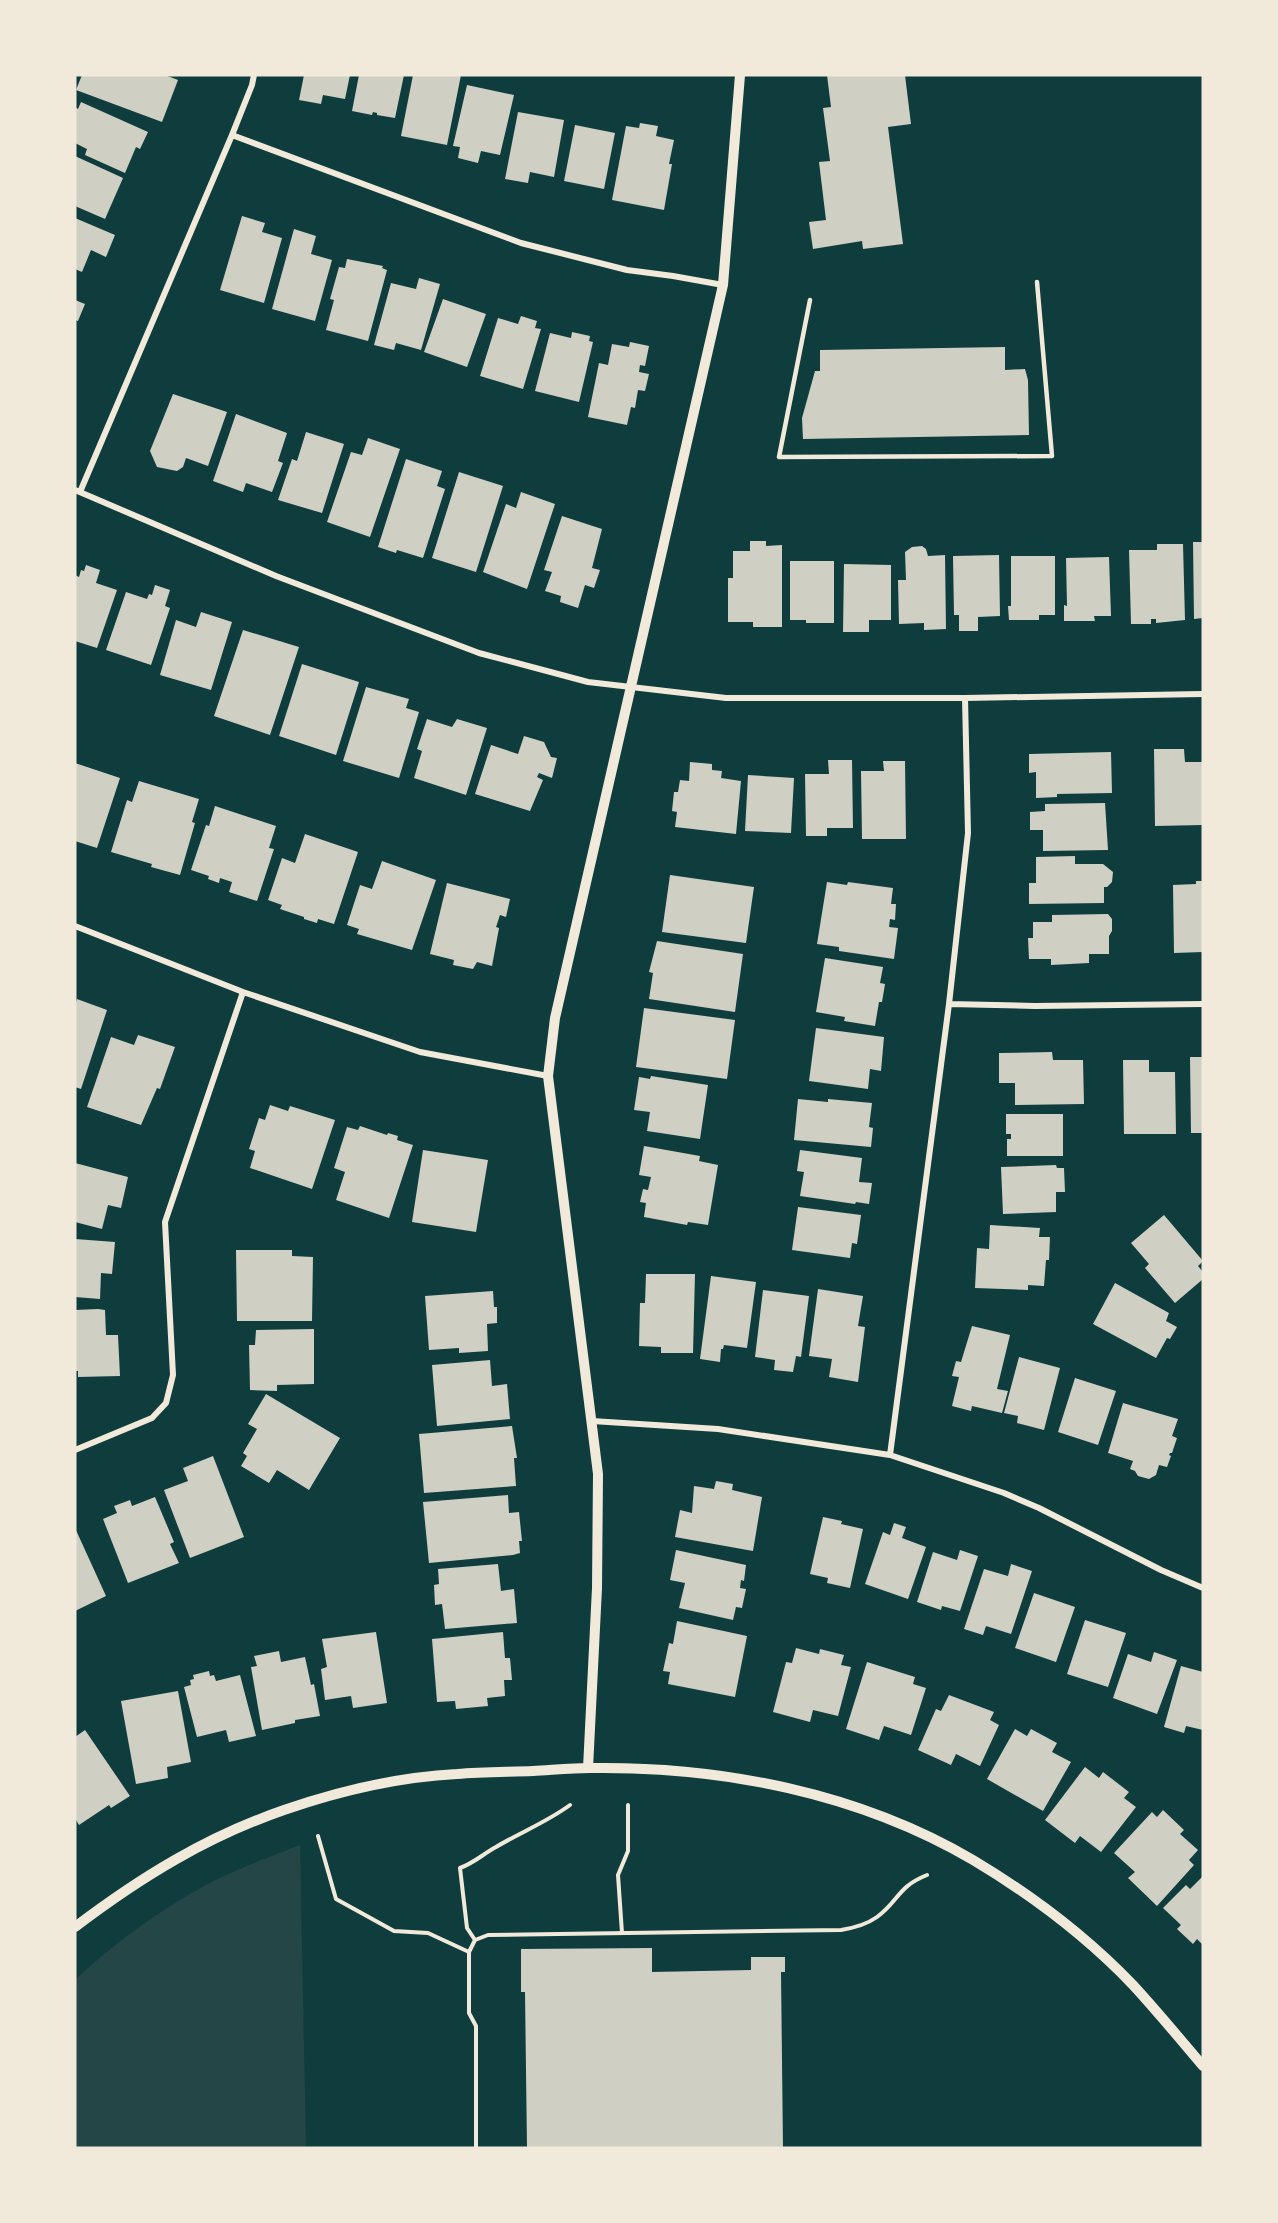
<svg xmlns="http://www.w3.org/2000/svg" width="1278" height="2223" font-family="'DM Sans',sans-serif">
  <style>
    .green { fill: #244646 }
    .building { fill: #cfcfc3 }
    .lines { fill: none; stroke-linecap: round; stroke-linejoin: round }
    .path { stroke: #f1e9da; stroke-width: 4 }
    .service { stroke: #f1e9da; stroke-width: 4.5 }
    .minor { stroke: #f1e9da; stroke-width: 6 }
    .tertiary { stroke: #f1e9da; stroke-width: 10 }
  </style>
  <rect width="100%" height="100%" fill="#0f3d3e"/>
  <path class="green" d="M300,1845l6,303h-231v-168c38,-36 81,-67 127,-93 31,-17 65,-29 98,-42z"/>
  <path class="building" d="M82,75h83l13,5 -16,42 -86,-32z
    M304,75h46l-5,24 -22,-4 -2,9 -22,-4z
    M359,75h45l-9,43 -18,-3v-2l-4,-1 -1,3 -20,-4z
    M413,75h48l-14,70 -46,-9z
    M827,75h78l6,49 -23,3 15,117 -40,5 -1,-8 -49,8 -4,-27 17,-2 -7,-58 11,-1 -7,-53 8,-1z
    M467,85l47,10 -14,60 -19,-4 -3,12 -20,-5 2,-11 -7,-1z
    M81,102l67,30 -8,17 -4,-2 -11,26 -40,-18 2,-6 -12,-6v-36l3,2z
    M518,112l46,8 -10,57 -24,-5 -2,11 -23,-4z
    M640,123l18,3 -2,10 18,4 -5,24h3l-8,46 -52,-10 14,-74 13,2z
    M575,125l40,8 -11,56 -40,-8z
    M75,156l48,22 -18,41 -30,-13z
    M242,216l23,7 -3,9 20,6 -18,65 -44,-13z
    M75,218l40,17 -9,22 -15,-7 -9,22 -7,-3z
    M294,229l22,7 -5,18 21,6 -17,61 -43,-12z
    M347,259l36,7 -1,2 5,2 -19,71 -42,-11 8,-30 -4,-1 9,-32 6,1z
    M419,278l21,6 -19,66 -25,-7 -2,7 -20,-5 17,-62 25,6z
    M443,299l43,15 -19,53 -43,-15z
    M75,300l10,4 -7,17 -3,-1z
    M521,316l16,5 -2,7 6,1 -18,60 -43,-13 18,-58 20,6z
    M572,332l18,4 -1,5 4,1 -14,60 -44,-11 15,-58 21,5z
    M630,342l19,4 -4,20 -5,-1 -1,7 10,2 -4,17 -7,-1 -3,18 -4,-1 -4,18 -39,-8 11,-54 9,2 4,-21 17,3z
    M1005,347v23l20,-1 3,11 1,55 -226,4 -1,-21 13,-47h5v-21z
    M173,394l54,18 -19,54 -22,-8 -3,9 -6,4 -20,-4 -7,-16z
    M236,414l51,19 -9,28 5,2 -11,29 -26,-9 -3,9 -30,-11z
    M306,432l38,12 -22,69 -44,-13 14,-41 5,2z
    M368,438l32,11 -30,88 -43,-15 24,-70 11,3z
    M406,459l36,12 -5,15 8,3 -22,69 -26,-8 -1,3 -18,-6z
    M459,472l44,14 -27,86 -44,-14z
    M521,492l34,12 -28,85 -44,-17 23,-68 10,4z
    M562,516l40,13 -10,39 8,2 -6,18 -9,-3 -7,23 -18,-6 1,-6 -16,-5 7,-19 -8,-2z
    M750,541h16v5l16,-1v82h-29v-5h-25v-44h5v-27h17z
    M1193,542h10v76l-9,1z
    M1157,544h26l2,76 -29,3v-4h-5v5h-20l-2,-74h28z
    M922,546l4,3 2,7 17,-1 1,74 -22,1v-7l-25,1 -1,-44h8l-1,-28 7,-5z
    M999,555l1,61 -22,1v14h-19v-16h-5l-1,-59z
    M1011,556h44v59h-16v5h-30l-1,-14h3z
    M1109,557l2,59h-17l1,5h-31v-16l3,1 -1,-48z
    M790,561h44v62h-28v-3h-16z
    M844,564l47,1v55h-22v12h-26z
    M86,565l14,5 -4,13 21,7 -20,58 -22,-7v-66l4,2 2,-7 3,1z
    M155,585l15,5 -5,16 5,2 -19,57 -45,-15 20,-58 21,7 2,-5 3,1z
    M201,612l31,10 -21,68 -51,-15 16,-55 20,7z
    M243,630l56,17 -29,88 -56,-19z
    M302,664l57,18 -23,73 -57,-19z
    M366,687l43,12 -3,9 13,4 -20,66 -56,-17z
    M427,719l25,8 5,-8 30,9 -21,67 -52,-17 8,-27 -5,-2z
    M524,736l20,6 7,15 6,1 -5,20 -13,-5 -2,4 6,3 -13,31 -55,-17 16,-49 27,9z
    M1154,749h30l1,13h18v63l-48,1z
    M1111,752l1,41 -55,1v3l-21,1v-26l-7,1v-19z
    M828,760h24l1,68h-26v8h-21l-1,-62h24z
    M883,761h22l1,78h-44l-1,-68h23z
    M690,762l22,2v6l10,1 -1,7 20,3 -5,53 -61,-7 2,-15 -5,-1 2,-19h4l2,-12 9,1z
    M75,763l45,15 -23,70 -22,-7z
    M748,775l46,3 -3,55 -46,-2z
    M139,781l60,18 -7,23 3,1 -15,52 -29,-8 1,-3 -41,-12 16,-52 5,2z
    M1105,803l3,47 -65,1v-21h-13v-18l15,-1v-7z
    M215,806l61,20 -7,22 5,1 -17,52 -28,-9 3,-10 -12,-4 -1,5 -11,-4 1,-3 -18,-6 15,-45 3,1z
    M305,834l53,18 -24,72 -16,-5 -1,4 -13,-4v-2l-24,-8 2,-4 -14,-5 14,-42 13,5z
    M1075,856v8h28l10,8 -1,10 -5,5h-3v16l-75,1v-21h7v-26z
    M382,861l54,19 -24,70 -55,-16 2,-5 -12,-4 13,-40 12,4z
    M670,875l84,12 -8,56 -84,-11z
    M1196,881h7v71l-29,1 -1,-68 23,-1z
    M827,882l20,3 1,-3 45,6 -2,16h5l-1,16 -5,-1 -1,8 9,1 -4,31 -55,-8v-4l-22,-3z
    M447,883l63,16 -4,18 -6,-2 -4,12 3,1 -7,38 -15,-4 -4,7 -20,-4 1,-5 -24,-6z
    M1108,914l4,5v12l-3,5v18h-20v9l-38,2v-6h-22l-1,-21h5v-16h19v-7z
    M657,941l86,13 -8,58 -86,-13 4,-26 -4,-1z
    M825,958l58,9 -3,16 5,1 -3,18h-3l-4,24 -31,-5 1,-4 -29,-5z
    M77,999l30,11 -26,79 -6,-2v-81z
    M644,1008l91,12 -8,59 -91,-12z
    M816,1028l68,9 -3,34 -11,-2 -2,20 -59,-8z
    M138,1035l37,12 -15,42 -3,-1 -16,37 -54,-18 24,-70 23,8z
    M1052,1052l1,8h30l1,44 -69,1v-22h-16v-30z
    M1190,1057h13v76h-12z
    M1123,1060h26v12h26l1,62h-52z
    M651,1076l57,9 -8,54 -53,-8 3,-19 -16,-2 5,-33 11,2z
    M798,1099l30,3v-3l44,4 -3,24 4,1 -2,19 -77,-7z
    M270,1105l18,6 2,-5 45,14 -23,69 -62,-21 5,-17 -6,-2 10,-31 6,2z
    M1006,1114h57v42h-56v-17h4v-5h-5z
    M360,1126l27,9 1,-2 10,3 -1,4 16,5 -24,73 -53,-18 9,-28 -11,-4 13,-41 11,3z
    M644,1146l56,10 -1,5 19,4 -10,60 -20,-3 -1,3 -43,-8 2,-14 -6,-1 3,-13 5,1 3,-13 -12,-2z
    M423,1150l65,10 -12,72 -64,-10z
    M800,1150l62,8 -3,24 13,1 -3,21 -13,-2 -1,2 -55,-8 4,-24 -7,-1z
    M75,1163l53,14 -7,31 -13,-3 -6,24 -27,-7z
    M1056,1165l1,3h7l1,24h-9v20l-53,2 -2,-47z
    M798,1207l63,8 -4,29 -5,-1 -2,15 -58,-8z
    M1164,1215l39,46 -5,5 5,6v7l-28,24 -30,-35 4,-4 -18,-21z
    M990,1225l50,3 -1,9h11l-1,23h-3l-2,26 -16,-1v5l-53,-2 2,-40 12,1z
    M75,1239l40,3 -3,32 -11,-1 -1,26 -25,-2z
    M236,1250h56v6l21,1 -1,64h-75z
    M646,1274h49l-2,79h-32v-6l-22,-1 1,-43h5z
    M711,1276l45,6 -9,66 -23,-3 -1,4h-2l-1,13 -20,-3z
    M1115,1283l54,30 -3,8 11,6 -7,12 -3,-1 -11,20 -63,-34z
    M818,1289l45,7 -5,30 7,1 -7,55 -29,-5 3,-18 -23,-3z
    M763,1290l46,6 -8,61 -5,-1 -3,16 -19,-2 1,-10 -20,-3z
    M493,1291l1,16h3v16l-10,1 1,27 -29,2v-5l-30,2 -4,-54z
    M98,1309l7,1 1,25h12l2,41 -42,1v-6h-3v-61z
    M972,1326l38,9 -13,54 11,2 -6,22 -30,-7 -1,5 -19,-5 7,-29 -7,-1 4,-15 5,1z
    M314,1329v55l-37,1v6l-27,-1 -1,-45h6l1,-15z
    M1019,1357l41,11 -16,62 -27,-7 1,-7 -14,-3z
    M490,1360l2,26 15,-2 3,35 -73,7 -5,-61z
    M1075,1378l41,13 -18,54 -40,-13z
    M266,1394l74,44 -31,52 -32,-20 -8,13 -28,-17 6,-10 -4,-3 14,-24 -9,-5z
    M1123,1403l55,16 -6,17 5,2 -5,15h-2l-1,2 2,1 -4,11 -8,-2 -3,10 -7,4 -11,-3 -3,-5 -5,-2 3,-8 -25,-8z
    M512,1426l5,32h-3l2,28 -92,7 -5,-59z
    M213,1456l31,81 -54,21 -26,-68 24,-9 -5,-13z
    M716,1481l17,3 -1,6 30,7 -9,54 -78,-14 5,-27 12,3 2,-27 20,3z
    M508,1495l1,18 10,-1 3,29h-3l1,12 -7,2 -84,8 -6,-61z
    M155,1497l19,45 -4,2 9,19 -51,20 -25,-64 14,-6 -3,-7 16,-6 2,6z
    M823,1517l19,4 -1,3 22,5 -13,59 -23,-5 1,-5 -18,-4z
    M894,1523l12,4 -4,11 24,9 -18,52 -43,-15 18,-52 7,3z
    M75,1528l31,68 -31,15z
    M676,1550l70,15 -2,16 -3,-1 -1,8 6,1 -4,19 -6,-1 -3,13 -54,-12 6,-25 -15,-3z
    M960,1550l18,6 -18,55 -18,-5 -1,4 -24,-8 16,-50 24,8z
    M498,1564l3,27 13,-2 3,34 -72,6 -3,-25 -7,1 -1,-20 5,-1 -1,-15z
    M1011,1564l21,7 -21,63 -25,-8 -3,9 -19,-6 20,-60 24,7z
    M1034,1593l41,14 -19,55 -41,-14z
    M1085,1620l41,13 -18,54 -41,-13z
    M677,1621l70,15 -12,61 -67,-13 2,-12 -7,-1 6,-28 4,1z
    M376,1632l11,71 -34,5 -2,-12 -26,4 -4,-31 6,-2 -5,-28z
    M503,1632l2,26h5l2,22h-8l1,16 -18,2 1,8 -32,3 -1,-8 -18,1 -5,-63z
    M796,1648l23,6 1,-5 24,6 -3,10 10,2 -13,49 -25,-6 -3,12 -37,-10 13,-50 6,1z
    M279,1651l2,11 24,-5 6,28 3,-1 6,32 -25,4v3l-33,7 -11,-63 6,-1 -3,-10z
    M1154,1652l23,8 -20,54 -44,-16 15,-44 23,8z
    M867,1662l48,15 -2,7 13,4 -15,47 -27,-9 -5,14 -33,-11z
    M1181,1666l22,6v58l-17,-4 -2,7 -20,-6z
    M209,1671l1,5 4,-1 2,6 24,-6 16,61 -27,6 -3,-12 -29,7 -13,-50 7,-2 -1,-5 4,-1 -1,-4z
    M178,1691l13,71 -24,5 1,11 -32,6 -15,-83z
    M949,1695l45,17 -4,8 9,5 -19,41 -24,-12 -5,11 -33,-15 18,-41 5,2z
    M1015,1729l12,7 4,-7 26,14 -5,9 19,10 -28,49 -56,-32z
    M85,1730l45,66 -19,12 -2,-3 -30,20 -4,-7v-81z
    M1085,1767l14,11 4,-6 26,20 -5,6 12,9 -35,45 -21,-16 -5,7 -30,-23z
    M1163,1810l21,20 -4,4 18,16 -9,10 5,5 -37,41 -29,-28 7,-6 -21,-19 38,-41 5,5z
    M1203,1876v69l-6,-6 -4,5 -16,-15 4,-4 -18,-17 23,-23 4,4z
    M652,1948v24l99,-2v-13h34v15h-4l2,176h-256l-2,-156h-4v-43z"/>
  <g class="lines">
    <path class="path" d="M318,1836l18,63 58,32 34,2 41,19
      M622,1933l-4,-58 10,-24v-46
      M475,1940l-8,-12 -7,-60c14,-5 23,-14 36,-21 25,-15 51,-25 74,-42
      M476,2148v-122l-7,-13v-61l6,-12 13,-5 353,-5c12,-2 25,-5 36,-13 22,-16 20,-30 50,-42"/>
    <path class="service" d="M810,300l-31,157 273,-1 -15,-174"/>
    <path class="minor" d="M232,135l289,108 106,27 46,6 50,9
      M75,490l201,86 203,77 109,29 138,16h239l238,-4
      M80,492l152,-357 20,-50 2,-10
      M75,926l168,66 177,60 128,24
      M949,1004l86,2 168,-2
      M592,1421l126,8 172,26 114,38 35,15 122,62 42,18
      M75,1450l77,-32 14,-15 7,-28 -8,-153 78,-230
      M890,1455l59,-451 19,-171 -3,-135"/>
    <path class="tertiary" d="M588,1768l9,-180 1,-114 -50,-398 7,-58 168,-733 17,-210
      M75,1927c66,-50 131,-90 209,-117 55,-19 115,-33 173,-36 25,-2 51,-2 76,-3 19,-1 38,-3 57,-3 132,-2 269,25 383,92 57,34 114,77 160,125 24,26 47,54 70,81"/>
  </g>
  <rect width="1278" height="2223" fill="none" stroke="#f1e9da" stroke-width="153"/>
</svg>
